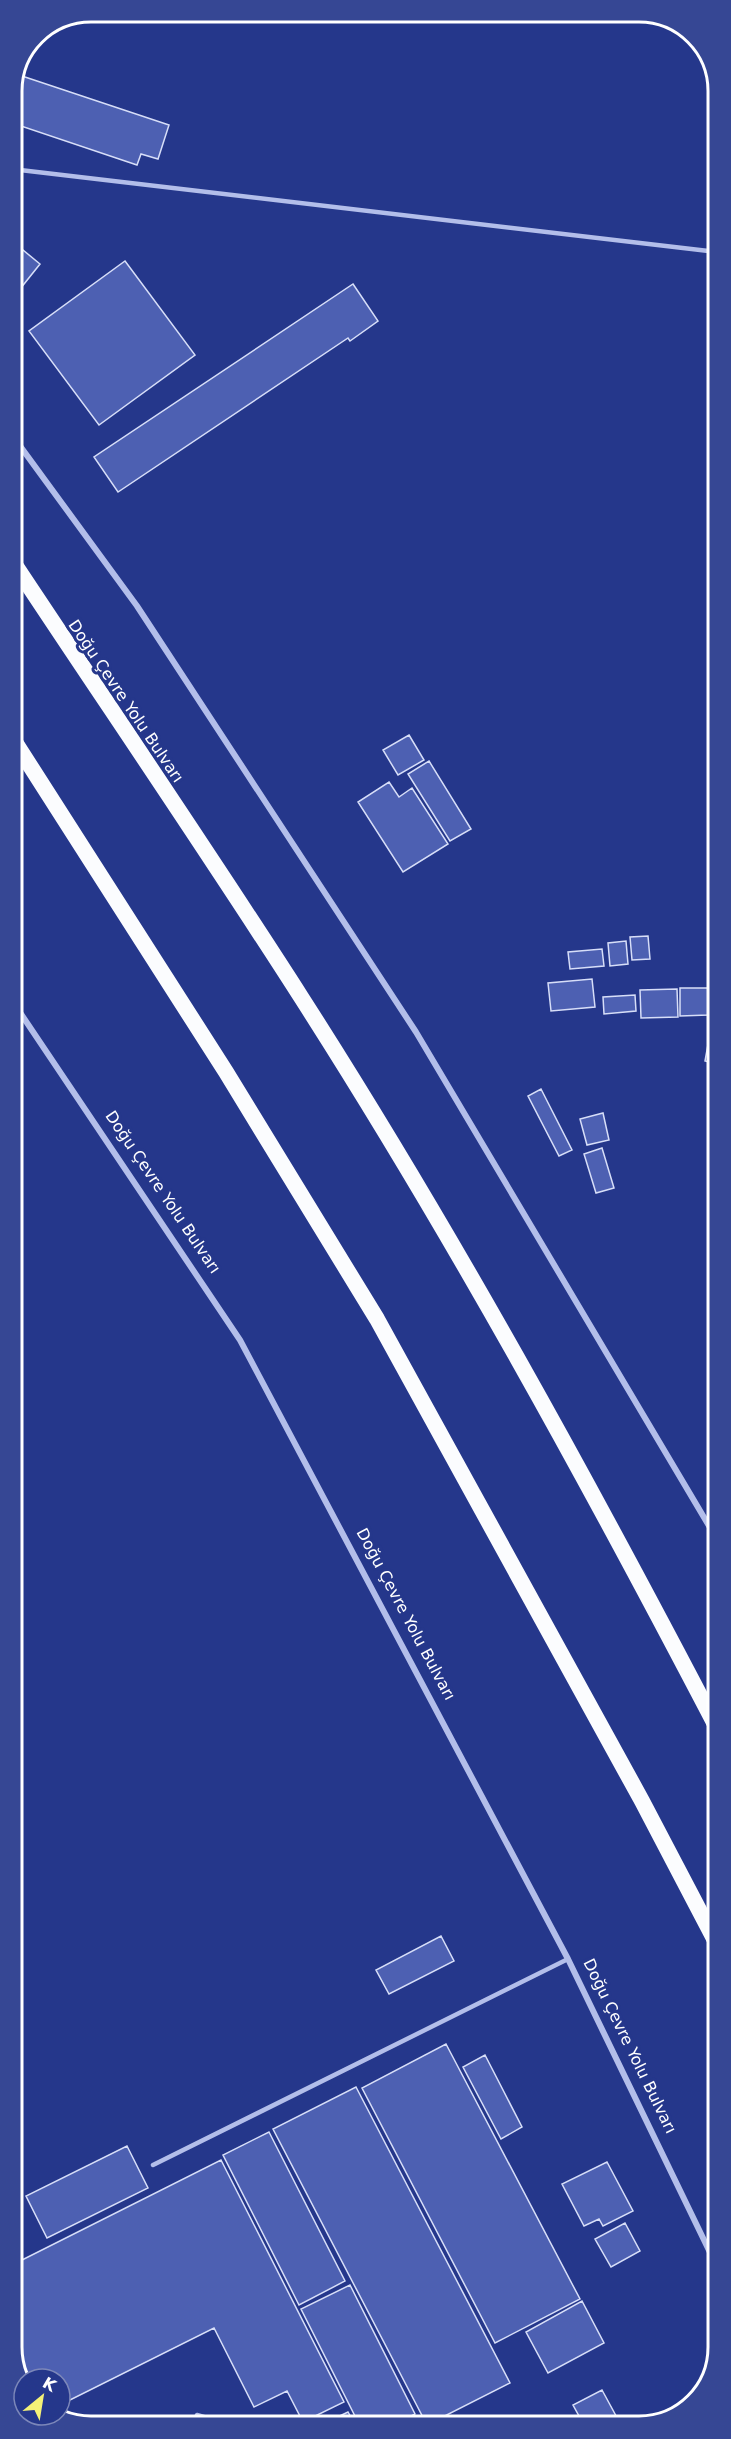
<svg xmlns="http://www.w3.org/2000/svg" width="731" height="2439" font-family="'DejaVu Sans',sans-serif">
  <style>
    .building { fill: #4d60b2; stroke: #d7def8; stroke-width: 1.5 }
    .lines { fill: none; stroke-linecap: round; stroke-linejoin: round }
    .service { stroke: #b3beea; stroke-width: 4.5 }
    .minor { stroke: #b3beea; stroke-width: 6 }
    .secondary { stroke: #dee2f8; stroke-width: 12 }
    .trunk { stroke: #fbfcfe; stroke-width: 16 }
    .labels { text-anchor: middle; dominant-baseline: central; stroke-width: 6; stroke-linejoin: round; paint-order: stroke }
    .street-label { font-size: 16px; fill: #fff; stroke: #25378b }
    .rim { fill: none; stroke: #fff; stroke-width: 3 }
  </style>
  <rect width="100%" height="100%" fill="#25378b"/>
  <path class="building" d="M19,75l150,50 -11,34 -17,-5 -4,11 -125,-42v-32z
    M12,241l28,23 -28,35z
    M125,261l70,94 -96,70 -70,-94z
    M353,284l25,37 -28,20 -2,-3 -230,154 -24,-35z
    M409,735l15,25 -26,15 -15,-25z
    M429,761l42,68 -21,12 -42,-67z
    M389,782l10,15 13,-9 36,56 -45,28 -45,-70z
    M648,936l2,23 -18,1 -2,-23z
    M626,941l2,23 -18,2 -2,-23z
    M602,949l2,17 -34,3 -2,-17z
    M592,979l3,28 -44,4 -3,-28z
    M680,988h37v11h-9v16l-28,1z
    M677,989l1,28 -37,1 -1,-28z
    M635,995l1,16 -32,3 -1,-17z
    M716,1001l1,1 1,62 -13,-3z
    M541,1089l31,61 -13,6 -31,-60z
    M603,1113l6,27 -22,5 -7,-26z
    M602,1148l12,40 -18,5 -12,-39z
    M441,1936l13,25 -65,33 -13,-24z
    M446,2044l134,255 -85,44 -133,-255z
    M485,2055l37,72 -21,12 -38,-72z
    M356,2087l154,296 -83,42 -154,-296z
    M269,2132l76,149 -46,24 -76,-150z
    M127,2146l21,42 -101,50 -21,-42z
    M221,2160l123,242 -41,20 -16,-31 -33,16 -40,-79 -154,77v-26h-36v4l-9,-15 -1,-104z
    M607,2162l26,49 -30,15 -4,-7 -15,7 -22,-42z
    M625,2223l15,28 -29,16 -16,-28z
    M350,2285l65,129 -23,12h-32l-59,-117z
    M582,2301l22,42 -56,30 -22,-41z
    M602,2390l19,35h-37l-11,-20z
    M692,2403l-32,21h-19z
    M348,2412l8,14h-28l-1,-4z"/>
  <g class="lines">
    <path class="service" d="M12,165l8,5 697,82
      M153,2165l415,-206
      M197,2415l37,11"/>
    <path class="minor" d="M12,435l125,171 279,426 302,509
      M13,1002l227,338 328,619 151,312"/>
    <path class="secondary" d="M713,1533h5"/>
    <path class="trunk" d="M13,562c96,145 194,288 288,435 152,237 287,484 417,733
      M13,739l213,333 151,247 265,482 77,147"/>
  </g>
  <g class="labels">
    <g class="street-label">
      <text transform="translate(126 701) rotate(56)">Doğu Çevre Yolu Bulvarı</text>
      <text transform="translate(163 1192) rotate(56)">Doğu Çevre Yolu Bulvarı</text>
      <text transform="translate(406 1614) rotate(62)">Doğu Çevre Yolu Bulvarı</text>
      <text transform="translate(630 2046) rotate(64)">Doğu Çevre Yolu Bulvarı</text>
    </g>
  </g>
  <path d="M0 0H731V2439H0ZM91 22H639A69 69 0 0 1 708 91V2347A69 69 0 0 1 639 2416H91A69 69 0 0 1 22 2347V91A69 69 0 0 1 91 22Z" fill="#364794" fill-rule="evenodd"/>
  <path class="rim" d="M91 22H639A69 69 0 0 1 708 91V2347A69 69 0 0 1 639 2416H91A69 69 0 0 1 22 2347V91A69 69 0 0 1 91 22Z"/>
  <g transform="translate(42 2397) rotate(30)"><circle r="28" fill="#25378b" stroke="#7c87b9" stroke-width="1.5"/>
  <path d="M0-4.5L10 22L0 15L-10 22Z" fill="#f4f177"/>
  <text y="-9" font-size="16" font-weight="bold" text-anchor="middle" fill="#ffffff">K</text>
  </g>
</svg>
